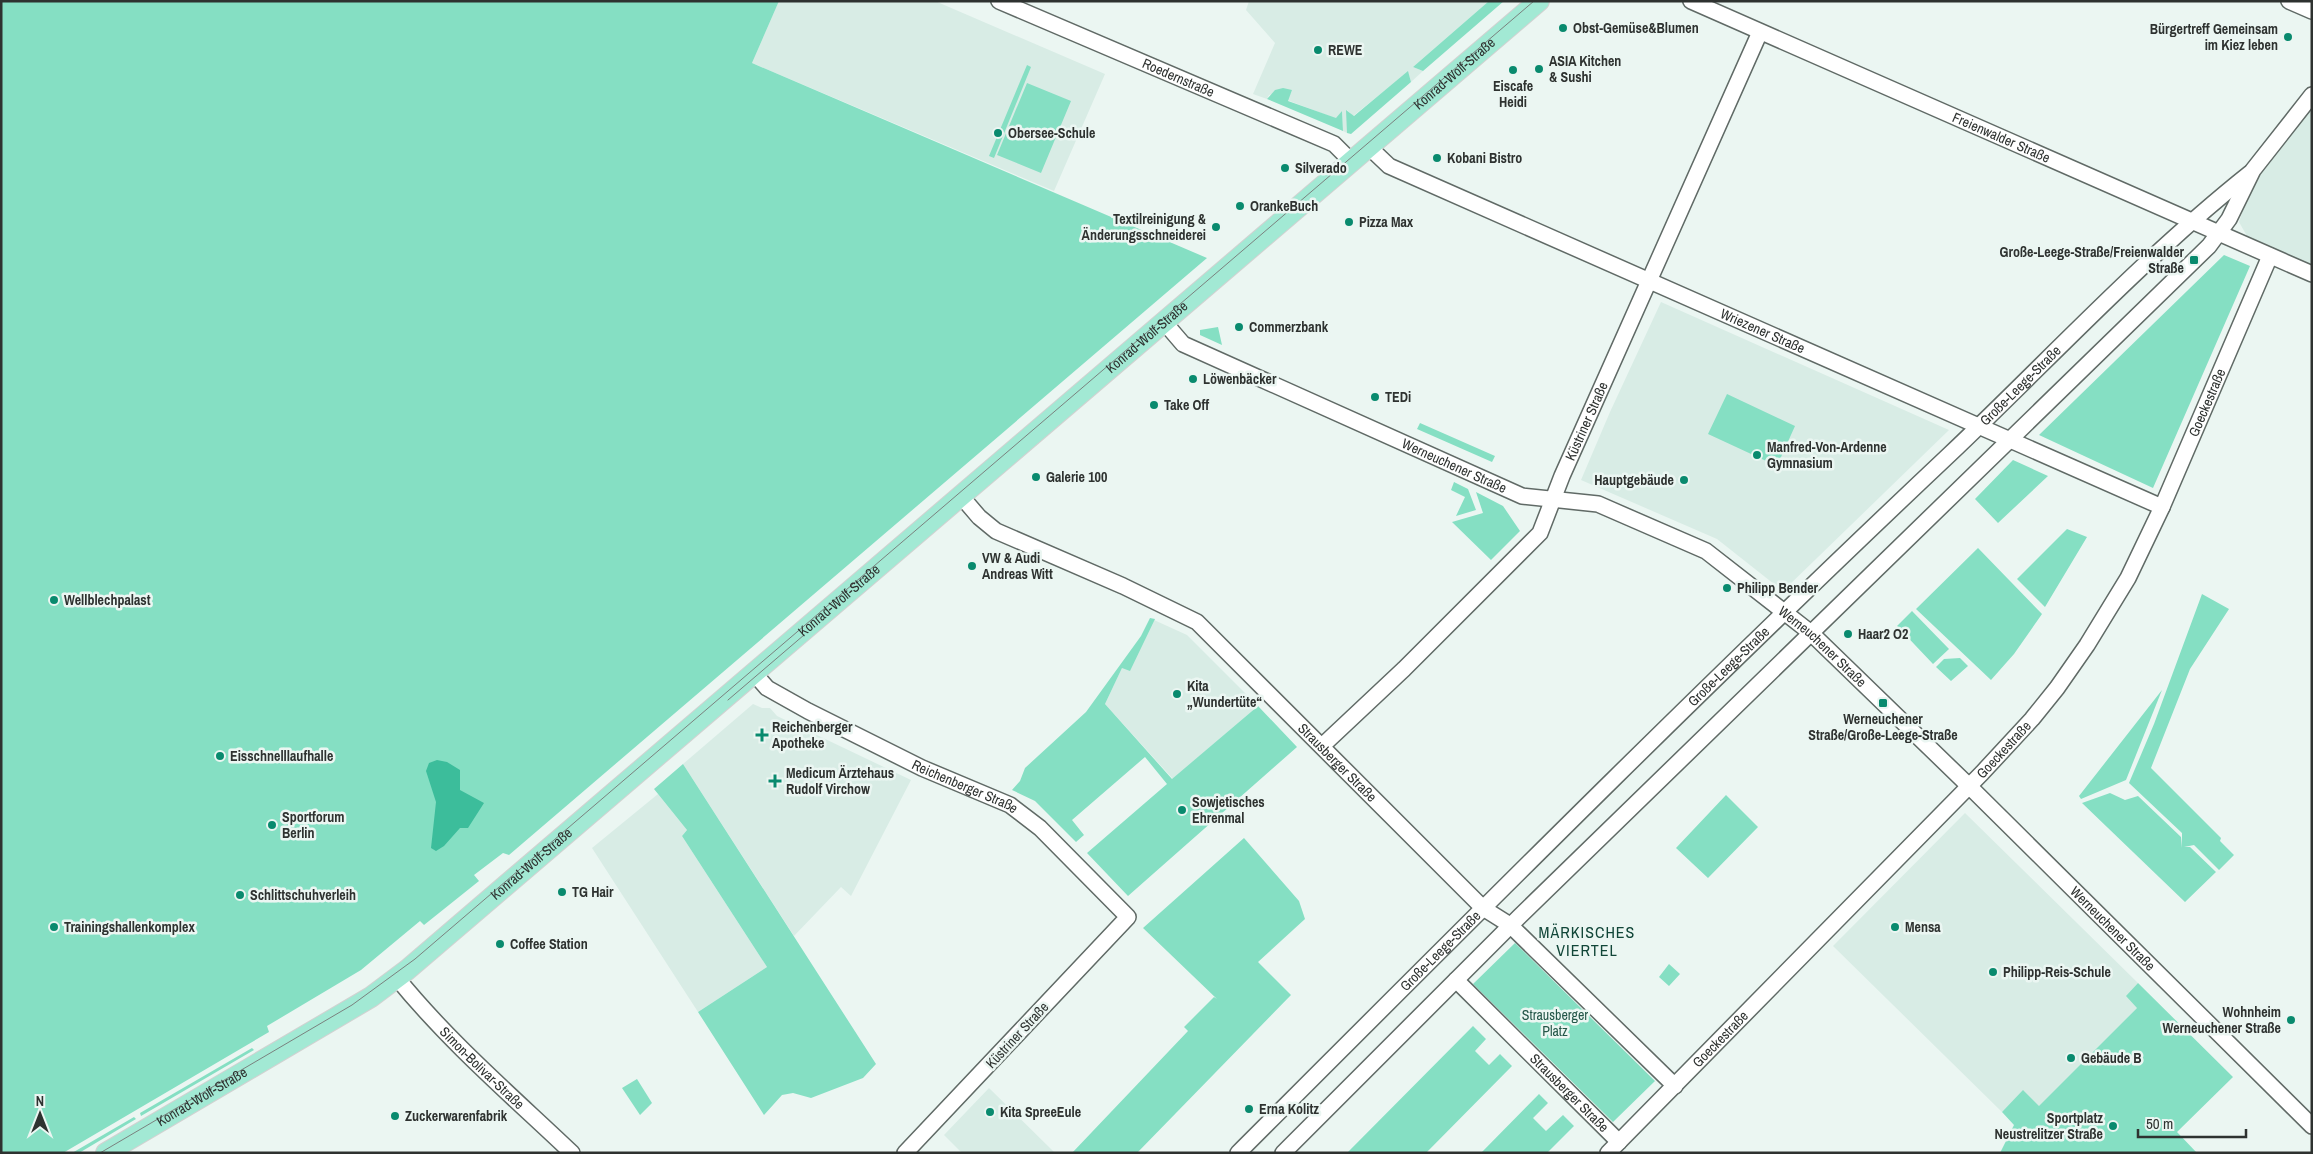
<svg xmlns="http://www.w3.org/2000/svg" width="2313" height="1154" font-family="'Archivo Narrow',sans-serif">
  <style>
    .built { fill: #d8ece5 }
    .green { fill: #85dfc3 }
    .water { fill: #3cbd9b }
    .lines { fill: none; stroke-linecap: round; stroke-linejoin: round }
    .minor-casing { stroke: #606a66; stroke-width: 18 }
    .major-casing { stroke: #d1d2d1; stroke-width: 22 }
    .minor { stroke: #fff; stroke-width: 15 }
    .major { stroke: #a2e9d4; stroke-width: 20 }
    .tram { stroke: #7a817e; stroke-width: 1 }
    .poi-dot { fill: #098a6e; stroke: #ebf6f2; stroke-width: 2 }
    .labels { text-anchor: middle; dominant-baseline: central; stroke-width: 5; stroke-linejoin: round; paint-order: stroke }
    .poi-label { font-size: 14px; font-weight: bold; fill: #2e3230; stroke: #ebf6f2; text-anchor: start }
    .street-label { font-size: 14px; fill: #2e3230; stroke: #ebf6f2 }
    .park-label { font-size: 14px; fill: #235648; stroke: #ebf6f2 }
    .quarter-label { font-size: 16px; letter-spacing: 1px; fill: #114638; stroke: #ebf6f2 }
  </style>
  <rect width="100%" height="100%" fill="#ebf6f2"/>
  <path class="built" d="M779,1h156l170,73 -51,117 -302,-128z
    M1249,1h240l-76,66 10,4 -12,11 -3,-10 -55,44 -6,-6v23l-4,-2 -1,-20 -5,8 -50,-19 5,-10 -23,5 -2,4 -14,-5 22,-51 -29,-33z
    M2312,106v159l-65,-29 -8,-14 8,-24 16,-30z
    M1661,302l288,128 -166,161 -66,-52 -136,-59 29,-68z
    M1154,620l33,15 71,71 -85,73 -68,-75 17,-36z
    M753,704l9,4h8l7,8 134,64 -60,116 -10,-9 -47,49 -111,-172z
    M658,794l29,36 -5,6 85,131 -69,45 -106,-164z
    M1965,813l173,170 -11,13 11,11 -99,100 -16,-16 -21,21 -169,-166z
    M989,1088l62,61 4,4h-93l-18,-18z"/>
  <path class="green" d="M1,1h778l-27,62 455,195 -698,597 -6,-2 -29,22 5,6 -55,44 -4,-4 -59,49 -94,56 2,6 -206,121h-62z
    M1489,1h15l-81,70 -10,-4z
    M1027,65l4,2 -37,91 -5,-2z
    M1408,71l3,11 -60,52 -4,-1 -1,-23 8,6z
    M1027,83l44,18 -30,72 -44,-18z
    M1283,88l9,2 -4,11 48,17 6,-7 1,20 -76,-32 8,-9z
    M2224,255l26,11 -97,222 -114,-53z
    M1218,327l4,18 -22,-10v-5z
    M1727,394l68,32 -18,40 -69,-32z
    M1420,423l75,33 -3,6 -75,-33z
    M2013,460l35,16 -50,47 -23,-24z
    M1454,482l14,7 8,21 -20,6 9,-19 -14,-7z
    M1476,492l27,14 17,25 -29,29 -39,-38 31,-9z
    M2067,529l20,8 -42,70 -28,-28z
    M1978,548l64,66 -28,40 -23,26 -75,-71z
    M2202,594l27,15 -39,60 -39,99 70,70 -1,3 14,14 -15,15 -25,-25 -10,2h6l26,25 -31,30 -103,-99 28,-10 15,7 13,-4 43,41 1,11v-15l-53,-50 25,-59z
    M1912,611l37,38 -16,15 -36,-38z
    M1150,618l5,1 -25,52 -8,-3 -17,36 67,75 86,-73 39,41 -169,149 -41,-43 80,-69 -22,-27 -73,63 12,15 -8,7 -41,-41 -23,-11 8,-9 5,-13 61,-56 55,-76z
    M1960,658l8,8 -17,15 -15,-14 8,-8z
    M2162,690l-36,90 -45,19 -2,-3z
    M683,764l193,300 -13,14 -52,20 -18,-5 -11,2 -18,20 -66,-103 69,-45 -85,-131 5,-6 -33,-41z
    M1726,795l32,32 -50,51 -32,-30z
    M1244,838l55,63 6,18 -47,43 33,33 -154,158h-65l116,-122 -4,-4 30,-30 3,2 -74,-71z
    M1515,943l140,138 -42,41 -140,-138z
    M1669,964l11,10 -11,12 -10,-9z
    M2138,983l95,94 -56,55 20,21h-197l14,-28 -12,-13 21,-22 16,16 98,-98 -11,-12z
    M1473,1026l13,13 -11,12 14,14 11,-11 12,12 -86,87h-79z
    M252,1048l2,2 -113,66 -1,-3z
    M637,1079l15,24 -12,12 -18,-27z
    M1539,1094l9,9 -15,15 13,13 17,-16 11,11 -27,27h-66z
    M134,1117l2,2 -57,34h-7z"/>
  <path class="water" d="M437,760l10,2 13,8v20l24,13 -16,25h-8l-16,18 -8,5 -5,-3 5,-46 -10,-31 3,-8z"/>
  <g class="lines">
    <g class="minor-casing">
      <g id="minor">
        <path id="s1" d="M999,1l335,143 18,18"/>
        <path id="s2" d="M1691,1l621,273"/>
        <path d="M2289,1l23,10"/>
        <path id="s3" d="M1369,147l20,19 773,341"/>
        <path id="s4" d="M1165,323l18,21 339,152 76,8 108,47 105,82 158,153 343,340"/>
        <path id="s5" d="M961,496l18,21 17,14 127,55 74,36 286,286 27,17 165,161"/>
        <path id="s6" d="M754,673l13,15 41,23 114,57 88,37 30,23 88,89 -223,236"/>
        <path id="s7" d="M1322,746l82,-77 136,-136 22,-57 198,-444"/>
        <path id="s8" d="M397,978c52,64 115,118 175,175"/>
        <path id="s9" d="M1456,980l163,162"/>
        <path id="s10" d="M1238,1153c235,-235 470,-471 712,-699 99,-94 193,-196 300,-281"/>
        <path d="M1283,1153l236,-236 690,-671 20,-27 24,-49 59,-75"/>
        <path id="s11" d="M1608,1153l374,-380 50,-54 25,-31 30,-43 41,-67 34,-71 108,-251"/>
      </g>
    </g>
    <g class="major-casing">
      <g id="major">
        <path id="s12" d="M106,1153l265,-156 36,-27 1132,-969"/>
      </g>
    </g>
    <use href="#minor" class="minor"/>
    <use href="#major" class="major"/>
    <path class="tram" d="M728,700l76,-65
      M100,1153l252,-148 63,-46 1119,-958"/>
  </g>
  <g class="poi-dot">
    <circle cx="1563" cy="28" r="5"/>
    <circle cx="2288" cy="37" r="5"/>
    <circle cx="1318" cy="50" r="5"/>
    <circle cx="1539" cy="69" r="5"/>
    <circle cx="1513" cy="70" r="5"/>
    <circle cx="998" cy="133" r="5"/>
    <circle cx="1437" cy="158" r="5"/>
    <circle cx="1285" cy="168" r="5"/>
    <circle cx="1240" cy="206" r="5"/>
    <circle cx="1349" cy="222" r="5"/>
    <circle cx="1216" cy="227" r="5"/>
    <rect x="2189" y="255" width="10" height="10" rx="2.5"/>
    <circle cx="1239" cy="327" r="5"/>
    <circle cx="1193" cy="379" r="5"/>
    <circle cx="1375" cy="397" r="5"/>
    <circle cx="1154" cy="405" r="5"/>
    <circle cx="1757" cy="455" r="5"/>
    <circle cx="1036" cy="477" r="5"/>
    <circle cx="1684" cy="480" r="5"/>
    <circle cx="972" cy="566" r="5"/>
    <circle cx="1727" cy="588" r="5"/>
    <circle cx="54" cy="600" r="5"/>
    <circle cx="1848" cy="634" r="5"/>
    <circle cx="1177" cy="694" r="5"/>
    <rect x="1878" y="698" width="10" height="10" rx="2.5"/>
    <path d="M759.5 727.5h5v5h5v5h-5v5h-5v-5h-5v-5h5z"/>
    <circle cx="220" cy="756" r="5"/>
    <path d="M772.5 773.5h5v5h5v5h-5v5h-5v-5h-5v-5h5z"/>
    <circle cx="1182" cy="810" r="5"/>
    <circle cx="272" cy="825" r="5"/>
    <circle cx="562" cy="892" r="5"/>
    <circle cx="240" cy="895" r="5"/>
    <circle cx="54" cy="927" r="5"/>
    <circle cx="1895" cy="927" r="5"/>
    <circle cx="500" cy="944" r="5"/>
    <circle cx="1993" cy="972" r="5"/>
    <circle cx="2291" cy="1020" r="5"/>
    <circle cx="2071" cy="1058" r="5"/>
    <circle cx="1249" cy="1109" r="5"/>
    <circle cx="990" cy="1112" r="5"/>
    <circle cx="395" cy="1116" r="5"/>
    <circle cx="2113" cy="1126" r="5"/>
  </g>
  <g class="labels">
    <g class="poi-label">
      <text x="1573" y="28">Obst-Gemüse&amp;Blumen</text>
      <text x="2278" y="29" text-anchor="end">Bürgertreff Gemeinsam<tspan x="2278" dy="16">im Kiez leben</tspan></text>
      <text x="1328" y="50">REWE</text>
      <text x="1549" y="61">ASIA Kitchen<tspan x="1549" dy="16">&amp; Sushi</tspan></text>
      <text x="1513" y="86" text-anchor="middle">Eiscafe<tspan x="1513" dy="16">Heidi</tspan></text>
      <text x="1008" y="133">Obersee-Schule</text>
      <text x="1447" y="158">Kobani Bistro</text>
      <text x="1295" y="168">Silverado</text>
      <text x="1250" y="206">OrankeBuch</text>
      <text x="1206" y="219" text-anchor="end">Textilreinigung &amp;<tspan x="1206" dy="16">Änderungsschneiderei</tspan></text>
      <text x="1359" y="222">Pizza Max</text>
      <text x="2184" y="252" text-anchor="end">Große-Leege-Straße/Freienwalder<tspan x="2184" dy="16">Straße</tspan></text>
      <text x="1249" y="327">Commerzbank</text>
      <text x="1203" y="379">Löwenbäcker</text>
      <text x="1385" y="397">TEDi</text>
      <text x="1164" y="405">Take Off</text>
      <text x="1767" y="447">Manfred-Von-Ardenne<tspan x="1767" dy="16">Gymnasium</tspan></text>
      <text x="1046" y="477">Galerie 100</text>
      <text x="1674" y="480" text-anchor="end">Hauptgebäude</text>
      <text x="982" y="558">VW &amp; Audi<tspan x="982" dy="16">Andreas Witt</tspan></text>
      <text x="1737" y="588">Philipp Bender</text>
      <text x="64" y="600">Wellblechpalast</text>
      <text x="1858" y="634">Haar2 O2</text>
      <text x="1187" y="686">Kita<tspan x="1187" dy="16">„Wundertüte“</tspan></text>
      <text x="1883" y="719" text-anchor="middle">Werneuchener<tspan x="1883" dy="16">Straße/Große-Leege-Straße</tspan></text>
      <text x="772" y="727">Reichenberger<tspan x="772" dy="16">Apotheke</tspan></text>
      <text x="230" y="756">Eisschnelllaufhalle</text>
      <text x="786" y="773">Medicum Ärztehaus<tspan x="786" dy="16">Rudolf Virchow</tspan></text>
      <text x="1192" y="802">Sowjetisches<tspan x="1192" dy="16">Ehrenmal</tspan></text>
      <text x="282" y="817">Sportforum<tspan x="282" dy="16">Berlin</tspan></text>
      <text x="572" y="892">TG Hair</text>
      <text x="250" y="895">Schlittschuhverleih</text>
      <text x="64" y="927">Trainingshallenkomplex</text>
      <text x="1905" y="927">Mensa</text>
      <text x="510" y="944">Coffee Station</text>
      <text x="2003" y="972">Philipp-Reis-Schule</text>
      <text x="2281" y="1012" text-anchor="end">Wohnheim<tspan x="2281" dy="16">Werneuchener Straße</tspan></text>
      <text x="2081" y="1058">Gebäude B</text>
      <text x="1259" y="1109">Erna Kolitz</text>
      <text x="1000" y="1112">Kita SpreeEule</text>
      <text x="405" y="1116">Zuckerwarenfabrik</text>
      <text x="2103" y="1118" text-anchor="end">Sportplatz<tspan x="2103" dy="16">Neustrelitzer Straße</tspan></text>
    </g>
    <g class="street-label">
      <text stroke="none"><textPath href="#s12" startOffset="1731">Konrad-Wolf-Straße</textPath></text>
      <text stroke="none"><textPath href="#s1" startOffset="195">Roedernstraße</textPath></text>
      <text stroke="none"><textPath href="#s2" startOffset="339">Freienwalder Straße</textPath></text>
      <text stroke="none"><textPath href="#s3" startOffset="436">Wriezener Straße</textPath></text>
      <text stroke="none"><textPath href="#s12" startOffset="1326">Konrad-Wolf-Straße</textPath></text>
      <text stroke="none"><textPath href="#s10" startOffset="1096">Große-Leege-Straße</textPath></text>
      <text stroke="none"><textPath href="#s11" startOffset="970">Goeckestraße</textPath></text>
      <text stroke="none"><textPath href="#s7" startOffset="426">Küstriner Straße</textPath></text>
      <text stroke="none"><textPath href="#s4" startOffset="325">Werneuchener Straße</textPath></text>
      <text stroke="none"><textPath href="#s12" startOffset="921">Konrad-Wolf-Straße</textPath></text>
      <text stroke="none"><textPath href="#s4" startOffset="744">Werneuchener Straße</textPath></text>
      <text stroke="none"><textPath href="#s10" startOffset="691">Große-Leege-Straße</textPath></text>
      <text stroke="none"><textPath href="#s11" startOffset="565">Goeckestraße</textPath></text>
      <text stroke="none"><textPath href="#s5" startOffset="469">Strausberger Straße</textPath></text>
      <text stroke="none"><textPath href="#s6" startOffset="241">Reichenberger Straße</textPath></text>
      <text stroke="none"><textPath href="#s12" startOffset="516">Konrad-Wolf-Straße</textPath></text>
      <text stroke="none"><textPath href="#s4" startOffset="1149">Werneuchener Straße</textPath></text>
      <text stroke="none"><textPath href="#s10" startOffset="286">Große-Leege-Straße</textPath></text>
      <text transform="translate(1017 1035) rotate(-47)">Küstriner Straße</text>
      <text stroke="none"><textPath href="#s11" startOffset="160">Goeckestraße</textPath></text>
      <text stroke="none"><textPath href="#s8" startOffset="124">Simon-Bolivar-Straße</textPath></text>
      <text stroke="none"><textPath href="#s9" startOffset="160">Strausberger Straße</textPath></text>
      <text stroke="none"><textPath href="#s12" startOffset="111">Konrad-Wolf-Straße</textPath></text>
    </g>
    <g class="park-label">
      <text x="1555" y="1015">Strausberger<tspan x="1555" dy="16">Platz</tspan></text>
    </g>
    <g class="quarter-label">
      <text x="1587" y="932">MÄRKISCHES<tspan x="1587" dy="18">VIERTEL</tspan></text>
    </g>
  </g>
  <rect width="2313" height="1154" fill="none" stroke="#2e3230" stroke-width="5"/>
  <g transform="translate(40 1114)" stroke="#ebf6f2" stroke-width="4" paint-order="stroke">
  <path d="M0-4L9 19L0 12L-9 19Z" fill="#2e3230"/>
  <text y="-8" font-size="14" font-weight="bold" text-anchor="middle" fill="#2e3230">N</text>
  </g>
  <path d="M2138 1129v8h108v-8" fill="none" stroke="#2e3230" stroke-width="2.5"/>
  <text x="2146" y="1129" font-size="15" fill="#2e3230" stroke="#ebf6f2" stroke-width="4" paint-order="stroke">50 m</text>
</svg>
